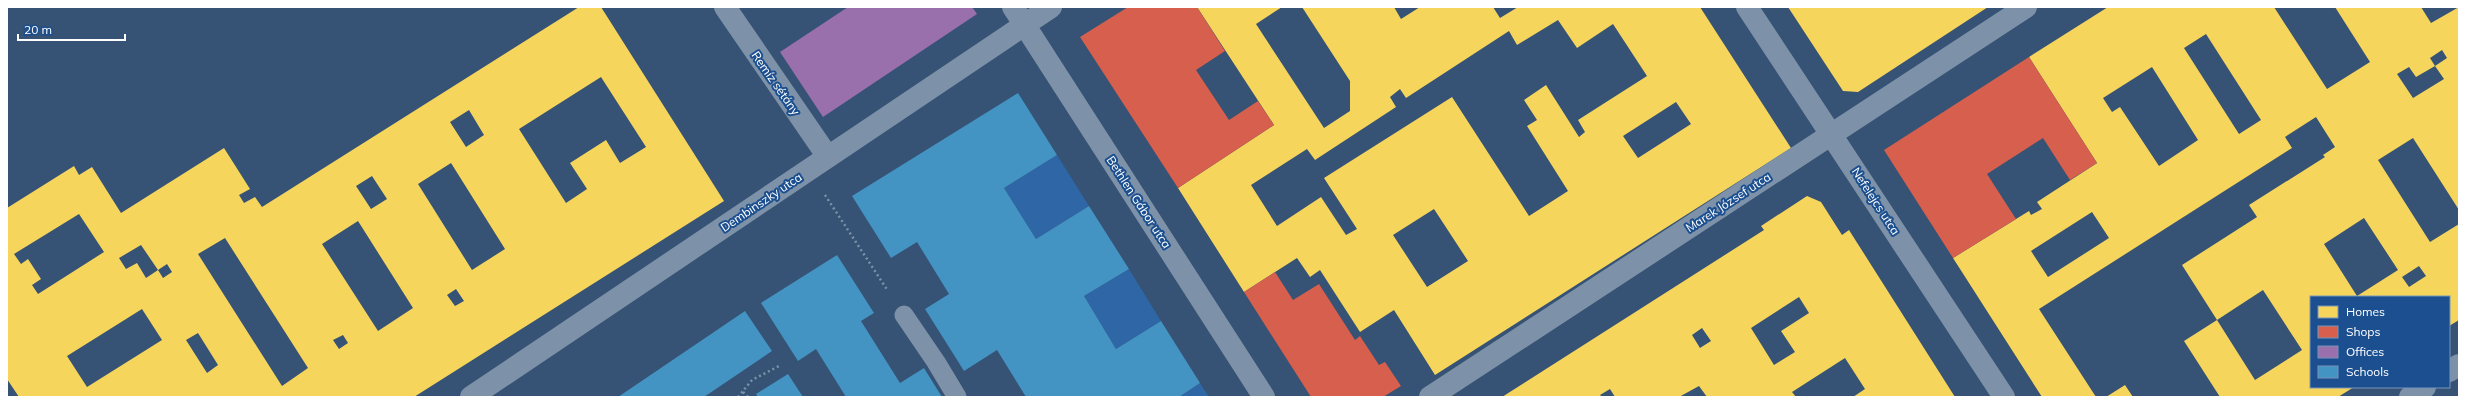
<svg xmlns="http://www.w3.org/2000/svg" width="2466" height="404" font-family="Mulish,sans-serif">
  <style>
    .green { fill: #2f66a5 }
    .homes { fill: #f6d55c; fill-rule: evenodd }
    .shops { fill: #d6604d }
    .offices { fill: #9970ab }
    .schools { fill: #4393c3 }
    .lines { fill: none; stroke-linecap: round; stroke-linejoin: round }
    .path { stroke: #7d92a8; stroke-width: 2.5; stroke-dasharray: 2 3; stroke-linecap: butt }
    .lane { stroke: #7d92a8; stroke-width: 19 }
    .street { stroke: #7d92a8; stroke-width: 22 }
    .labels { text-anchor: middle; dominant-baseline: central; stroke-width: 4; stroke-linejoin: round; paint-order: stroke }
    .street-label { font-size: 12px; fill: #fff; stroke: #1b4f8f }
  </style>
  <rect width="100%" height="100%" fill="#365274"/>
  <path class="green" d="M1057,155l32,51 -53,33 -32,-51z
    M1129,269l32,52 -45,28 -32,-53z
    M1200,383l9,14h-30z"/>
  <path class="homes" d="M579,7h22l123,194 -310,196h-395l-12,-18v-171l67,-42 5,9 13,-8 29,46 103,-65 26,41 -11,6 5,8 11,-6 7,10zM601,77l45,70 -26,16 -14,-23 -36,23 17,26 -21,14 -47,-74zM469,110l15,25 -18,12 -16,-25zM451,163l54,86 -33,21 -54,-86zM372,176l15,23 -16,10 -15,-23zM79,214l25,38 -66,42 -6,-9 9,-6 -13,-20 -7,5 -7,-10zM358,221l55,87 -35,23 -56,-87zM225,238l83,130 -26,18 -84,-132zM141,245l17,25 9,-6 5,8 -9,6 -5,-8 -12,8 -9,-15 -11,6 -7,-11zM456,289l8,12 -9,5 -8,-11zM142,309l20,31 -75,47 -20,-31zM198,333l20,32 -11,8 -21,-33zM343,335l5,8 -9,6 -6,-9z
    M1197,7h85l-26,17 68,104 26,-17v-30l-48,-74h92l7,12 19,-12h73l7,11 18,-11h182l91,141 -356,227 -41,-65 -34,22 -40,-62 -10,7 -13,-19 -53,34 -66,-104 96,-63zM1558,20l19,28 36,-24 34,52 -69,44 7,12 -6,5 -33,-52 -22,15 13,20 -10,6 41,65 -39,25 -77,-119 -128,81 33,51 -11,6 -25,-38 -44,29 -26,-41 56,-36 8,11 81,-53 -6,-10 10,-8 6,9 103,-67 8,14zM1676,102l15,22 -53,34 -15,-22zM1434,209l34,52 -41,26 -34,-52z
    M1788,7h200l-130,85 -15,-1z
    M2108,7h166l53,82 43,-27 -35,-55h86l10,16 28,-16v203l-46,-72 -35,22 52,82 29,-18v96l-10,6v-29h-138v90h43l-16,10h-118l-36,-56 33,-21 38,60 47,-30 -39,-60 -46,30 -35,-55 75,-48 -8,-12 76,-48 -2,-2 12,-8 -19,-30 -31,20 7,11 -253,161 57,88h-54l-89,-139 76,-47 2,4 11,-6 -5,-7 60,-39 -68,-106zM2206,34l55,86 -22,14 -55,-86zM2442,50l5,8 -12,8 9,13 -31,19 -16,-24 12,-7 7,10 19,-11 -5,-8zM2152,67l46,73 -39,26 -39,-59 -8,5 -9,-14zM2092,212l17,26 -61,39 -17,-26zM2364,218l34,52 -41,26 -33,-52zM2419,266l7,10 -17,11 -7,-10z
    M1807,196l14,6 21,33 7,-5 106,167h-102l12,-8 -20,-31 -53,34 4,5h-89l-8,-11 -20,11h-64l-5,-8 -10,6 2,2h-100l262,-167 -3,-4zM1799,297l10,16 -28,18 14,21 -21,13 -23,-37zM1702,328l9,13 -11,7 -8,-13z
    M2125,385l8,12h-27z"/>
  <path class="shops" d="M1128,7h69l28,44 -29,19 33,50 29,-19 16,24 -96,63 -98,-151z
    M2029,57l68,106 -27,17 -27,-42 -56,36 29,45 -63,39 -69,-108z
    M1275,272l18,28 26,-16 36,56 5,-4 19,29 6,-3 16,24 -18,11h-72l-67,-105z"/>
  <path class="offices" d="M848,7h124l5,7 -154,103 -43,-65z"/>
  <path class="schools" d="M1018,93l39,62 -53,33 32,51 53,-33 40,63 -45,27 32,53 45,-28 39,62 -21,14h-153l-29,-47 -33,21 -39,-62 24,-15 -32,-52 -26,16 -39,-62z
    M837,255l37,58 -13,8 39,62 24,-15 18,29h-96l-30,-48 -18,12 -37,-58z
    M745,311l27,40 -68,46h-86z
    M788,374l15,23h-45l-2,-3z"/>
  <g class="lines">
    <path class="path" d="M825,195l63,96
      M743,392l5,5
      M738,397l14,-17 29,-15"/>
    <path class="lane" d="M904,315l32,47 21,35"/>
    <path class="street" d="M725,7l103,150
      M1013,7l251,390
      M1747,7l257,390
      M2449,371l10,-6
      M471,397l580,-390
      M1430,397l596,-390
      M2410,397l15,-10"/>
  </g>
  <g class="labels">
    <g class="street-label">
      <text transform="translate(776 83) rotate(55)">Remíz sétány</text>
      <text transform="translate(1876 201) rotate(57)">Nefelejcs utca</text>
      <text transform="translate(761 202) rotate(-34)">Dembinszky utca</text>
      <text transform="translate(1139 202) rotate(57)">Bethlen Gábor utca</text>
      <text transform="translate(1728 202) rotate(-33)">Marek József utca</text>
    </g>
  </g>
  <rect width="2466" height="404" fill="none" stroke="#ffffff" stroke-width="16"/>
  <rect x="2310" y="296" width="140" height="92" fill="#1b4f8f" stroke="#7695bc"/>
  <rect x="2318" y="306" width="20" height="12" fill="#f6d55c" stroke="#7695bc"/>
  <text x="2346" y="316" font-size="12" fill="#ffffff">Homes</text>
  <rect x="2318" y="326" width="20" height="12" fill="#d6604d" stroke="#7695bc"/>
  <text x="2346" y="336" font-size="12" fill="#ffffff">Shops</text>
  <rect x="2318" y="346" width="20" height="12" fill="#9970ab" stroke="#7695bc"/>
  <text x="2346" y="356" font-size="12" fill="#ffffff">Offices</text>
  <rect x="2318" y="366" width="20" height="12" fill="#4393c3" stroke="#7695bc"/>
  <text x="2346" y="376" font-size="12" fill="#ffffff">Schools</text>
  <path d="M18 34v6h107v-6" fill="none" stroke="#ffffff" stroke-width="2"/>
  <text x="24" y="34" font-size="12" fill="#ffffff" stroke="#1b4f8f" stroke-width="3" paint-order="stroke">20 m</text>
</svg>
